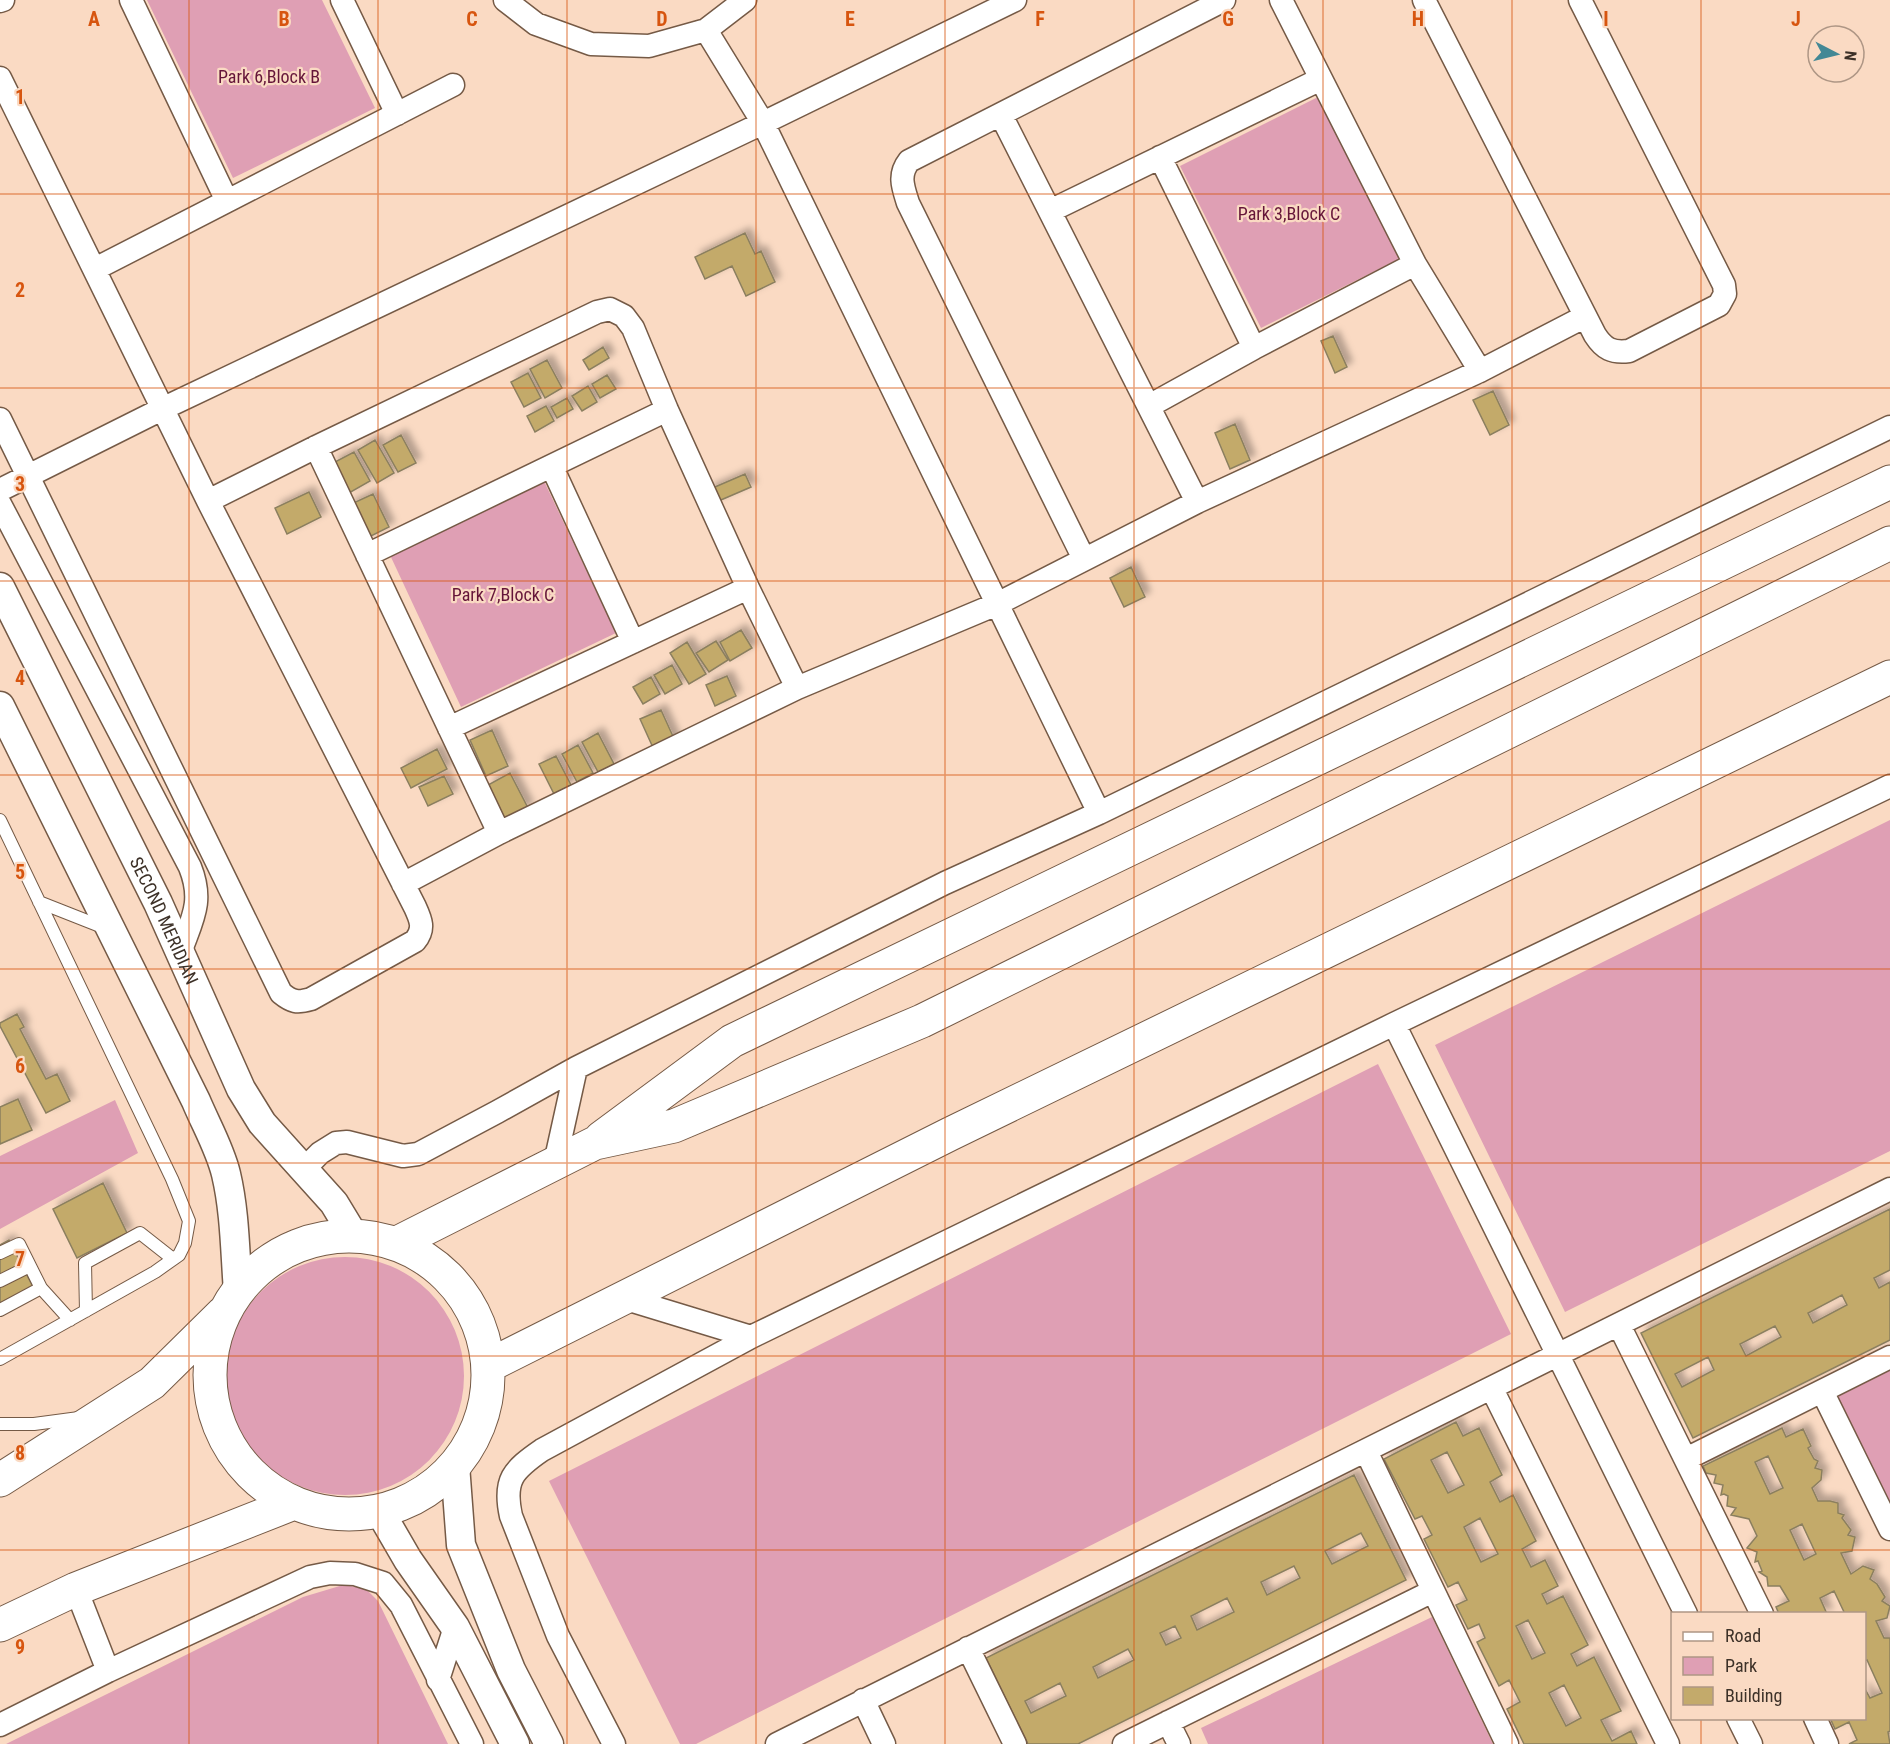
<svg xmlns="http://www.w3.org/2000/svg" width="1890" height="1744" font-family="'Roboto Condensed',sans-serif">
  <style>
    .green { fill: #df9fb4 }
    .building { fill: #c3aa6b; stroke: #8b7f5f; stroke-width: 1.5; fill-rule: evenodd; filter: url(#shadow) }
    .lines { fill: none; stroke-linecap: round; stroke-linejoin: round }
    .service-casing { stroke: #755a46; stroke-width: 14 }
    .minor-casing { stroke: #755a46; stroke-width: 25 }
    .tertiary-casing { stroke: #755a46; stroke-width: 31 }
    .secondary-casing { stroke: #755a46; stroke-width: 35 }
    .service { stroke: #fff; stroke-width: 12 }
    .minor { stroke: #fff; stroke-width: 22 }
    .tertiary { stroke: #fff; stroke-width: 28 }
    .secondary { stroke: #fff; stroke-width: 33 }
    .grid { fill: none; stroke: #d7550f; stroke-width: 1.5; stroke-opacity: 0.55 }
    .labels { text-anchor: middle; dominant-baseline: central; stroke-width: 4.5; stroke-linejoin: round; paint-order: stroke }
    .park-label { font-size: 18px; fill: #651539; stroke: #fadac3 }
    .street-label { font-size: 18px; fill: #3d3128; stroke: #fadac3 }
    .grid-label { font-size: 20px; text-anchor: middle; font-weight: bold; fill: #d7550f; stroke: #fadac3; stroke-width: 4.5; stroke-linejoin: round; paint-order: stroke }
  </style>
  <defs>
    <filter id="shadow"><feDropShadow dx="5.5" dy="-5.5" stdDeviation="3" flood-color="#0004"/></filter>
  </defs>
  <rect width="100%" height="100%" fill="#fadac3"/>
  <path class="green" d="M147,0h175l53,108 -142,70z
    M1318,97l81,162 -138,69 -81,-162z
    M544,481l72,152 -155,74 -71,-152z
    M1890,820v331l-325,161 -130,-267z
    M1378,1064l133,270 -815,410h-16l-131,-263z
    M115,1100l23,53 -138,76v-73z
    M226 1376a119 119 0 1 1 238 0a119 119 0 1 1-238 0Z
    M1890,1369v141l-55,-114z
    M343,1585l22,3 13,13 70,143h-442l297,-147z
    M1432,1617l61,127h-285l-7,-16z"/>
  <path class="building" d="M745,233l10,21 6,-3 14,31 -29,14 -14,-30 -27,13 -10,-22z
    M1333,336l14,31 -12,6 -14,-32z
    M603,347l6,11 -20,12 -6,-10z
    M547,360l15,28 -17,10 -15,-29z
    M528,373l13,25 -17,9 -13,-25z
    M607,375l9,14 -16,9 -8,-14z
    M588,386l9,16 -15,9 -10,-15z
    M1493,391l16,34 -19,10 -17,-35z
    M567,398l6,11 -16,9 -6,-11z
    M546,406l8,15 -19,11 -8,-16z
    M1235,424l15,36 -20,9 -15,-36z
    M401,435l15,28 -18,9 -15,-27z
    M375,440l19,33 -17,10 -19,-33z
    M354,452l16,29 -21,12 -16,-30z
    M745,474l6,13 -37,16 -6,-13z
    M309,492l12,25 -34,17 -12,-26z
    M373,494l16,33 -24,12 -16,-34z
    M1131,567l14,30 -21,10 -14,-29z
    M741,630l11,18 -22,13 -10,-19z
    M716,641l12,19 -19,12 -13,-19z
    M687,642l19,32 -17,10 -19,-31z
    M672,665l10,19 -17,10 -11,-19z
    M727,676l9,20 -21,10 -9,-21z
    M651,677l9,17 -17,10 -10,-17z
    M661,710l15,33 -21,9 -15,-33z
    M492,730l16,36 -22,10 -16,-36z
    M598,733l16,31 -16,8 -16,-30z
    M578,745l15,28 -16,9 -15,-28z
    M437,749l10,20 -36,19 -10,-20z
    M556,756l15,29 -17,9 -15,-30z
    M510,773l18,35 -23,11 -17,-34z
    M444,776l9,18 -25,12 -9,-19z
    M17,1014l7,13 -4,2 26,50 11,-5 13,27 -24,12 -46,-87v-3z
    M18,1099l14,31 -32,14v-37z
    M103,1183l24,50 -50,25 -24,-49z
    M1890,1209v61l-16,8 5,10 11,-6v58l-197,98 -52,-105zM1842,1295l5,10 -34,18 -5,-10zM1775,1326l6,11 -35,19 -6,-12zM1708,1357l6,13 -32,17 -7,-13z
    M9,1240l25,49 -34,17v-61z
    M1456,1422l7,14 16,-8 23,47 -12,7 10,20 13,-7 23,46 -14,8 9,18 14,-7 13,26 -16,8 5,10 16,-8 25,49 -17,9 6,12 17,-9 27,54 -20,9 11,21 19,-10 6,13h-113l-17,-35 13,-7 -11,-22 -10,6 -22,-44 8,-4 -6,-14 -11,5 -12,-24 11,-5 -9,-18 -10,5 -24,-48 8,-4 -10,-19 -7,3 -31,-60zM1447,1452l17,33 -16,8 -17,-33zM1480,1518l18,36 -17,8 -17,-35zM1528,1620l17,33 -13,6 -16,-33zM1564,1685l17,33 -15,8 -17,-33z
    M1782,1428l4,9 17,-8 8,17 -3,2 6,11 4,2 -3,7 7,2 -1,10 -9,8 6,13h12l8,2v10l6,2 -2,3 9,12 -3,5 7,2 -3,14 -11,2 10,21 12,-8 11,4 -4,9 7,5 8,13 -3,4 8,5 -3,12 -11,3 8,17h6v93l-2,1 2,12h-41l8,-4 -8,-18 -14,7 -5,-11h34v-31l6,11 12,-5 -15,-33 -3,1v-47h-19l-11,-23 -14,7 7,16h-48l-3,-7 13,-6 -9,-15h-12l-1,-9 -8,-5 3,-1 -4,-10 -3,1 2,-10 -10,-4 10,-12 -8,-17 -18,-4 5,-7 -9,-2 1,-10 -4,-2 -3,1 2,-10 -9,-2 2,-8 -10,-2 -3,-7zM1768,1456l15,32 -13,6 -15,-32zM1802,1524l14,30 -12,6 -14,-30z
    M1354,1475l52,105 -328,164h-50l-42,-86zM1361,1533l7,13 -36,18 -7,-13zM1294,1566l6,12 -33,17 -6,-13zM1227,1598l7,14 -37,18 -6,-14zM1175,1626l6,12 -15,7 -6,-12zM1128,1649l6,11 -36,18 -5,-11zM1060,1683l6,13 -35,17 -6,-12z"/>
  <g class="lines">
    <g class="service-casing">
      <path id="service" d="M0,820l172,359 17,42 -4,22 -6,12 -24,17 -155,87
        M39,902l66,26
        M0,1253l19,-9 22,44 29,32
        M0,1281l30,-15
        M0,1310l41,-22
        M86,1311l-1,-48 55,-30 33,26
        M0,1424h34l45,-6"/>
    </g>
    <g class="minor-casing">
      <path id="minor" d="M131,0l96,201
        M342,0l55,114
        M505,0l31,24 55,20 58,2 57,-16 39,-30
        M1281,0l134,264 65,107
        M1424,0l171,335c9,14 17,18 34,16l90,-46 6,-11 -1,-9 -144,-285
        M0,1l3,-1
        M706,30l57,93 336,690
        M0,78l208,423 207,406c6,13 10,22 0,34l-104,58c-14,4 -19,3 -30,-6l-281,-574
        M1001,115l196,387
        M1160,157l94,191
        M1050,211l271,-132
        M95,269l358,-184
        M1149,406l105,-58 161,-84
        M316,447l183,386
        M552,467l81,175
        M0,490l164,-82 599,-285 252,-123
        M208,501l108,-54 281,-135 13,-3 14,7 9,12 34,82 81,178 49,100
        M0,504l190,363c14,35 2,52 -10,86
        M367,555l300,-145
        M1084,559l-176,-356c-5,-16 -10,-28 1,-42l315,-161
        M449,728l299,-140
        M403,884l96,-51 298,-145 200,-84 200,-102 283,-131 104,-54
        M1394,1024l292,590
        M555,1163l21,-95
        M304,1169l16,-16 16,-10 11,-1 56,14 15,-2 79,-42 79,-44 369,-185 154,-70 791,-386
        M623,1298l128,39
        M1619,1325l143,289
        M1492,1389l176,355
        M1822,1391l68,138
        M1366,1451l141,293
        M1686,1459l204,-102
        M76,1589l32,82
        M968,1648l47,96
        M438,1680l17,-53
        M863,1700l21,44
        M1738,1718l13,26
        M1815,1718l12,26
        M1168,1722l11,22
        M0,1725l108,-54 202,-94 20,-4 25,1 28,9 18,22 71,139
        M614,1744l-56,-108 -47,-120c-8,-36 2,-46 31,-66l209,-113 643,-313 496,-238
        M777,1744l1113,-555
        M1124,1744l309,-153"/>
    </g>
    <g class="tertiary-casing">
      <g id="tertiary">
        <path id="s1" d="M0,587l158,316 83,186 21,34 72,80 20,33"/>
        <path d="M0,706l196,395c10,24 24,48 30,73 9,38 9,79 12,117"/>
        <path d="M455,1465l6,80 50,125 38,74"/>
        <path d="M379,1510l29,50 47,67 60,117"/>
      </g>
    </g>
    <g class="secondary-casing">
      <path id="secondary" d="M601,1138l131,-97 1158,-559
        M210 1375a139 139 0 1 1 278 0a139 139 0 1 1-278 0Z
        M397,1243l198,-100 79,-17 248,-105 968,-478
        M488,1366l462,-232 940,-457
        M0,1480l152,-97 71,-70
        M0,1625l76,-36 218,-86"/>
    </g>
    <use href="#service" class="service"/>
    <use href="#minor" class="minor"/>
    <use href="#tertiary" class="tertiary"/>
    <use href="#secondary" class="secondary"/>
  </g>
  <path class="grid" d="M189,0v1744M378,0v1744M567,0v1744M756,0v1744M945,0v1744M1134,0v1744M1323,0v1744M1512,0v1744M1701,0v1614M0,194h1890M0,388h1890M0,581h1890M0,775h1890M0,969h1890M0,1163h1890M0,1356h1890M0,1550h1890M1701,1718v26"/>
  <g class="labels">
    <g class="park-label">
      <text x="269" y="76">Park 6,Block B</text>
      <text x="1289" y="213">Park 3,Block C</text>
      <text x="503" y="594">Park 7,Block C</text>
    </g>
    <g class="street-label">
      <text stroke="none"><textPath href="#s1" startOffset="372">SECOND MERIDIAN</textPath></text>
    </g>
  </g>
  <g class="grid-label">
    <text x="94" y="26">A</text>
    <text x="284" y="26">B</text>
    <text x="472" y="26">C</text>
    <text x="662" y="26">D</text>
    <text x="850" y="26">E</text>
    <text x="1040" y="26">F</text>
    <text x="1228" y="26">G</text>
    <text x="1418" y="26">H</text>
    <text x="1606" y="26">I</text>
    <text x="1796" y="26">J</text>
    <text x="20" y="104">1</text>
    <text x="20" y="297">2</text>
    <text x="20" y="491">3</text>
    <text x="20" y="685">4</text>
    <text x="20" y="879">5</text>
    <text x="20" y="1073">6</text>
    <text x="20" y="1266">7</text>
    <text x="20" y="1460">8</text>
    <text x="20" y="1654">9</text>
  </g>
  <rect x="1671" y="1612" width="195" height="108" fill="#fadac3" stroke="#ae9685" stroke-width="1.5"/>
  <rect x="1683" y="1632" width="30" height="9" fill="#ffffff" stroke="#ae9685" stroke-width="1.5"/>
  <text x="1725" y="1642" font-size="18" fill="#3d3128">Road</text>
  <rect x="1683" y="1657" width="30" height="18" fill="#df9fb4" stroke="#ae9685" stroke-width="1.5"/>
  <text x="1725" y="1672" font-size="18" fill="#3d3128">Park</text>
  <rect x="1683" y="1687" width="30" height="18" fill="#c3aa6b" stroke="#ae9685" stroke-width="1.5"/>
  <text x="1725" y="1702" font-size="18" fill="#3d3128">Building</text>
  <g transform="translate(1836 54) rotate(97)"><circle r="28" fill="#fadac3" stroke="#ae9685" stroke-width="1.5"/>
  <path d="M0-4.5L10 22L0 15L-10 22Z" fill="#438895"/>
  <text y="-9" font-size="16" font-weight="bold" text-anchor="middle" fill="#3d3128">N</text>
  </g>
</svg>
